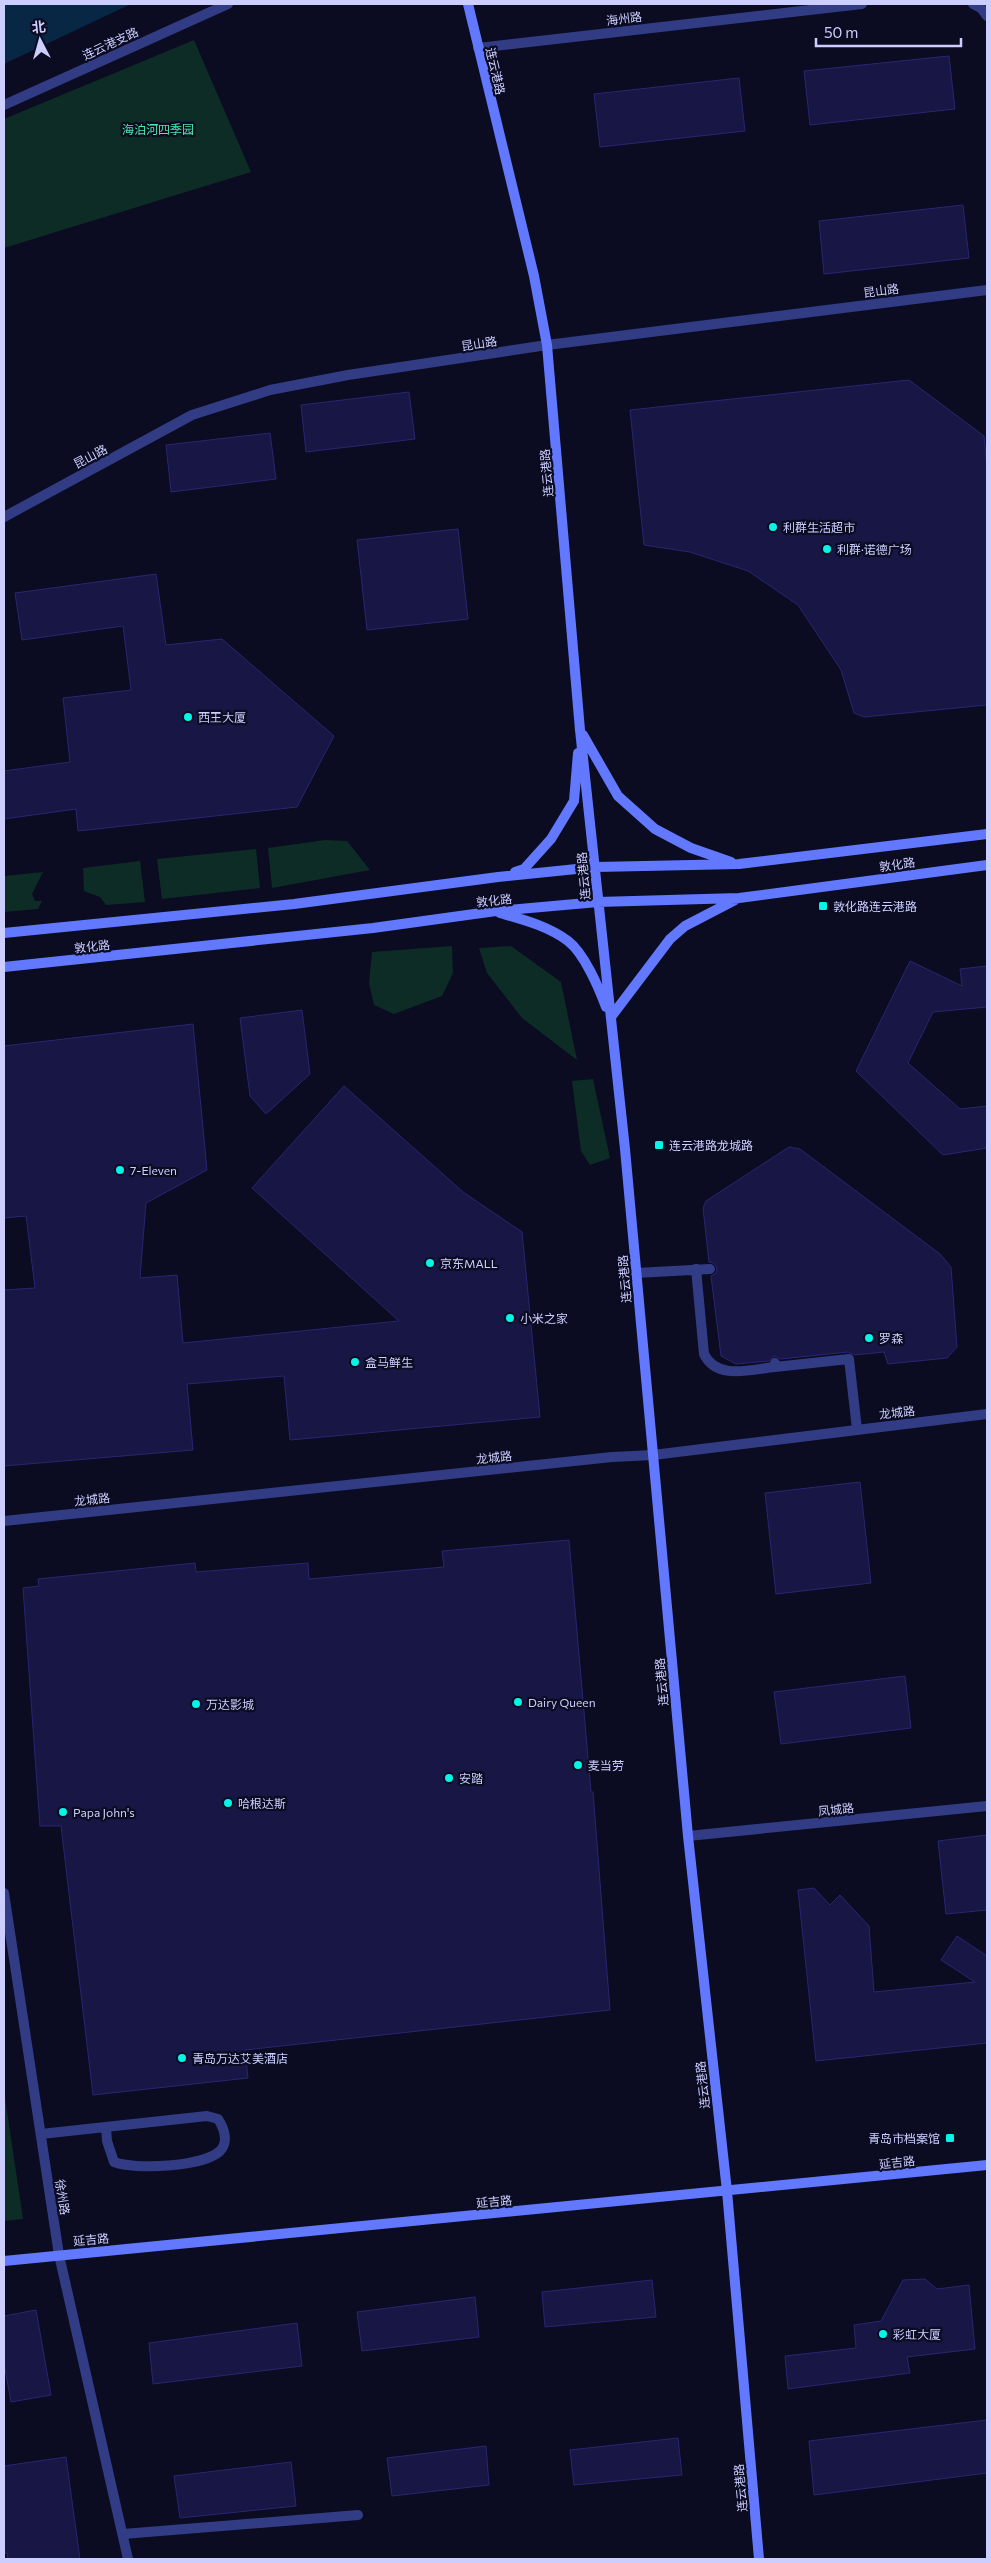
<svg xmlns="http://www.w3.org/2000/svg" width="991" height="2563" font-family="Commissioner,'Noto Sans SC',sans-serif">
  <style>
    .green { fill: #0e2c26 }
    .water { fill: #072744 }
    .building { fill: #181644; stroke: #282672 }
    .lines { fill: none; stroke-linecap: round; stroke-linejoin: round }
    .service { stroke: #323c84; stroke-width: 10 }
    .minor { stroke: #323c84; stroke-width: 10 }
    .tertiary { stroke: #323c84; stroke-width: 10 }
    .secondary { stroke: #6278ff; stroke-width: 10 }
    .poi-dot { fill: #00f6e7; stroke: #0b0b21; stroke-width: 2 }
    .labels { text-anchor: middle; dominant-baseline: central; stroke-width: 4.5; stroke-linejoin: round; paint-order: stroke }
    .street-label { font-size: 12px; fill: #cbceff; stroke: #0b0b21 }
    .park-label { font-size: 12px; fill: #4ee9a9; stroke: #0b0b21 }
    .poi-label { font-size: 12px; fill: #cbceff; stroke: #0b0b21; text-anchor: start }
  </style>
  <rect width="100%" height="100%" fill="#0b0b21"/>
  <path class="green" d="M194,40l57,132 -247,76v-129z
    M325,840l22,1 23,29 -98,18 -4,-40z
    M256,849l4,39 -98,11 -5,-40z
    M140,861l5,41 -39,3 -6,-8 -16,-6 -1,-23z
    M43,872l-11,22 3,7h7l-4,8 -34,3v-36z
    M452,946l1,27 -11,23 -48,18 -20,-9 -5,-22 3,-31z
    M511,946l50,36 16,78 -55,-42 -35,-45 -8,-25z
    M593,1079l17,79 -20,7 -9,-14 -9,-70z
    M4,2091l19,128 -19,2z"/>
  <path class="water" d="M4,4h127l-127,60z"/>
  <path class="building" d="M949,56l6,53 -145,16 -6,-54z
    M739,78l6,53 -145,16 -6,-53z
    M963,205l6,53 -145,16 -5,-53z
    M909,380l75,56 3,33v236l-123,12 -10,-4 -13,-43 -43,-65 -50,-34 -58,-19 -46,-7 -14,-135z
    M409,392l6,47 -109,13 -5,-47z
    M270,433l6,46 -105,13 -5,-47z
    M458,529l10,90 -101,11 -10,-90z
    M156,574l10,71 56,-6 112,97 -37,71 -219,24 -2,-22 -72,10v-48l66,-9 -7,-64 68,-8 -8,-64 -101,14 -7,-47z
    M910,961l52,25 -2,-17 27,-3v41l-54,5 -25,51 52,46 27,-3v42l-44,7 -87,-84z
    M302,1010l8,64 -44,40 -16,-18 -10,-78z
    M193,1024l14,146 -61,33 -6,75 37,-3 6,68 216,-22 -147,-133 92,-102 119,106 59,40 18,185 -250,23 -6,-64 -97,8 6,66 -189,16v-176l31,-2 -9,-72 -22,2v-172z
    M789,1147l11,2 140,105 11,13 6,80 -10,11 -59,6 -4,-12 -29,3 -7,-3 -67,7 -6,-3 -6,5 -33,3 -15,-8 -10,-80 5,-3 1,-5 -3,-5 -5,-1 -6,-54 3,-7z
    M860,1482l11,101 -95,11 -11,-101z
    M569,1540l22,252h2l17,218 -365,40 3,28 -155,17 -32,-269h-21l-17,-238 16,-2 -1,-7 157,-16 1,9 112,-9 1,16 135,-12 -2,-16z
    M905,1676l6,52 -130,16 -7,-52z
    M987,1835v75l-41,4 -8,-73z
    M814,1888l16,17 10,-10 29,31 5,66 101,-10 -34,-22 16,-24 30,20v87l-171,18 -18,-171z
    M925,2279l12,10 32,-4 6,64 -68,8 3,16 -122,16 -3,-33 71,-8 -2,-23 27,-4 22,-41z
    M652,2280l4,37 -111,10 -3,-35z
    M475,2297l4,40 -117,14 -5,-39z
    M36,2310l15,85 -40,7 -7,-39v-47z
    M297,2323l5,43 -149,18 -4,-41z
    M987,2420v53l-173,22 -5,-54z
    M678,2438l4,37 -108,10 -4,-35z
    M486,2446l3,39 -97,11 -5,-38z
    M66,2457l14,102h-72l-1,-6h-3v-87z
    M291,2462l5,44 -116,12 -6,-42z"/>
  <g class="lines">
    <path class="service" d="M696,1269l8,85c13,27 48,15 71,13
      M636,1273l74,-4
      M775,1363v4l74,-8 8,70
      M41,2134l166,-18 11,3c6,9 11,23 2,32 -17,16 -85,19 -106,11l-7,-21 -1,-14"/>
    <path class="minor" d="M973,4l8,4 6,8
      M478,48l384,-44
      M4,105l224,-101
      M4,517l188,-102 78,-25 78,-15 199,-30 440,-55
      M4,1521l608,-64 41,-2 334,-41
      M688,1836l299,-30
      M123,2534l235,-19"/>
    <path class="tertiary" d="M4,1893l55,362 69,304"/>
    <path class="secondary" d="M468,4l66,272 13,69 33,385 45,419 63,687 39,355 32,368
      M583,735l35,61 37,33 36,19 40,14
      M515,872l9,-3 27,-30 23,-38 4,-48
      M500,913c24,7 48,13 68,28 16,12 31,47 38,66
      M4,933l290,-29 204,-27 98,-10 143,-3 248,-30
      M4,967l369,-39 123,-17 102,-9 141,-4 248,-33
      M611,1017l59,-78 15,-13 50,-26
      M4,2261l983,-96"/>
  </g>
  <g class="poi-dot">
    <circle cx="773" cy="527" r="5"/>
    <circle cx="827" cy="549" r="5"/>
    <circle cx="188" cy="717" r="5"/>
    <rect x="818" y="901" width="10" height="10" rx="2.5"/>
    <rect x="654" y="1140" width="10" height="10" rx="2.5"/>
    <circle cx="120" cy="1170" r="5"/>
    <circle cx="430" cy="1263" r="5"/>
    <circle cx="510" cy="1318" r="5"/>
    <circle cx="869" cy="1338" r="5"/>
    <circle cx="355" cy="1362" r="5"/>
    <circle cx="518" cy="1702" r="5"/>
    <circle cx="196" cy="1704" r="5"/>
    <circle cx="578" cy="1765" r="5"/>
    <circle cx="449" cy="1778" r="5"/>
    <circle cx="228" cy="1803" r="5"/>
    <circle cx="63" cy="1812" r="5"/>
    <circle cx="182" cy="2058" r="5"/>
    <rect x="945" y="2133" width="10" height="10" rx="2.5"/>
    <circle cx="883" cy="2334" r="5"/>
  </g>
  <g class="labels">
    <g class="street-label">
      <text transform="translate(624 18) rotate(-7)">海州路</text>
      <text transform="translate(110 43) rotate(-25)">连云港支路</text>
      <text transform="translate(496 71) rotate(77)">连云港路</text>
      <text transform="translate(881 290) rotate(-7)">昆山路</text>
      <text transform="translate(479 343) rotate(-9)">昆山路</text>
      <text transform="translate(90 456) rotate(-28)">昆山路</text>
      <text transform="translate(546 473) rotate(-95)">连云港路</text>
      <text transform="translate(897 864) rotate(-8)">敦化路</text>
      <text transform="translate(583 876) rotate(-95)">连云港路</text>
      <text transform="translate(494 900) rotate(-6)">敦化路</text>
      <text transform="translate(92 946) rotate(-6)">敦化路</text>
      <text transform="translate(624 1279) rotate(-95)">连云港路</text>
      <text transform="translate(897 1412) rotate(-6)">龙城路</text>
      <text transform="translate(494 1457) rotate(-6)">龙城路</text>
      <text transform="translate(92 1499) rotate(-6)">龙城路</text>
      <text transform="translate(661 1682) rotate(-95)">连云港路</text>
      <text transform="translate(836 1809) rotate(-6)">凤城路</text>
      <text transform="translate(702 2085) rotate(-96)">连云港路</text>
      <text transform="translate(897 2162) rotate(-6)">延吉路</text>
      <text transform="translate(63 2197) rotate(81)">徐州路</text>
      <text transform="translate(494 2201) rotate(-5)">延吉路</text>
      <text transform="translate(91 2239) rotate(-5)">延吉路</text>
      <text transform="translate(740 2488) rotate(-95)">连云港路</text>
    </g>
    <g class="park-label">
      <text x="158" y="129">海泊河四季园</text>
    </g>
    <g class="poi-label">
      <text x="783" y="527">利群生活超市</text>
      <text x="837" y="549">利群·诺德广场</text>
      <text x="198" y="717">西王大厦</text>
      <text x="833" y="906">敦化路连云港路</text>
      <text x="669" y="1145">连云港路龙城路</text>
      <text x="130" y="1170">7-Eleven</text>
      <text x="440" y="1263">京东MALL</text>
      <text x="520" y="1318">小米之家</text>
      <text x="879" y="1338">罗森</text>
      <text x="365" y="1362">盒马鲜生</text>
      <text x="528" y="1702">Dairy Queen</text>
      <text x="206" y="1704">万达影城</text>
      <text x="588" y="1765">麦当劳</text>
      <text x="459" y="1778">安踏</text>
      <text x="238" y="1803">哈根达斯</text>
      <text x="73" y="1812">Papa John's</text>
      <text x="192" y="2058">青岛万达艾美酒店</text>
      <text x="940" y="2138" text-anchor="end">青岛市档案馆</text>
      <text x="893" y="2334">彩虹大厦</text>
    </g>
  </g>
  <rect width="991" height="2563" fill="none" stroke="#cbceff" stroke-width="10"/>
  <g transform="translate(40 40) rotate(354)" stroke="#0b0b21" stroke-width="4" paint-order="stroke">
  <path d="M0-4L9 19L0 12L-9 19Z" fill="#cbceff"/>
  <text y="-8" font-size="14" font-weight="bold" text-anchor="middle" fill="#cbceff">北</text>
  </g>
  <path d="M816 38v8h145v-8" fill="none" stroke="#cbceff" stroke-width="2.5"/>
  <text x="824" y="38" font-size="15" fill="#cbceff" stroke="#0b0b21" stroke-width="4" paint-order="stroke">50 m</text>
</svg>
